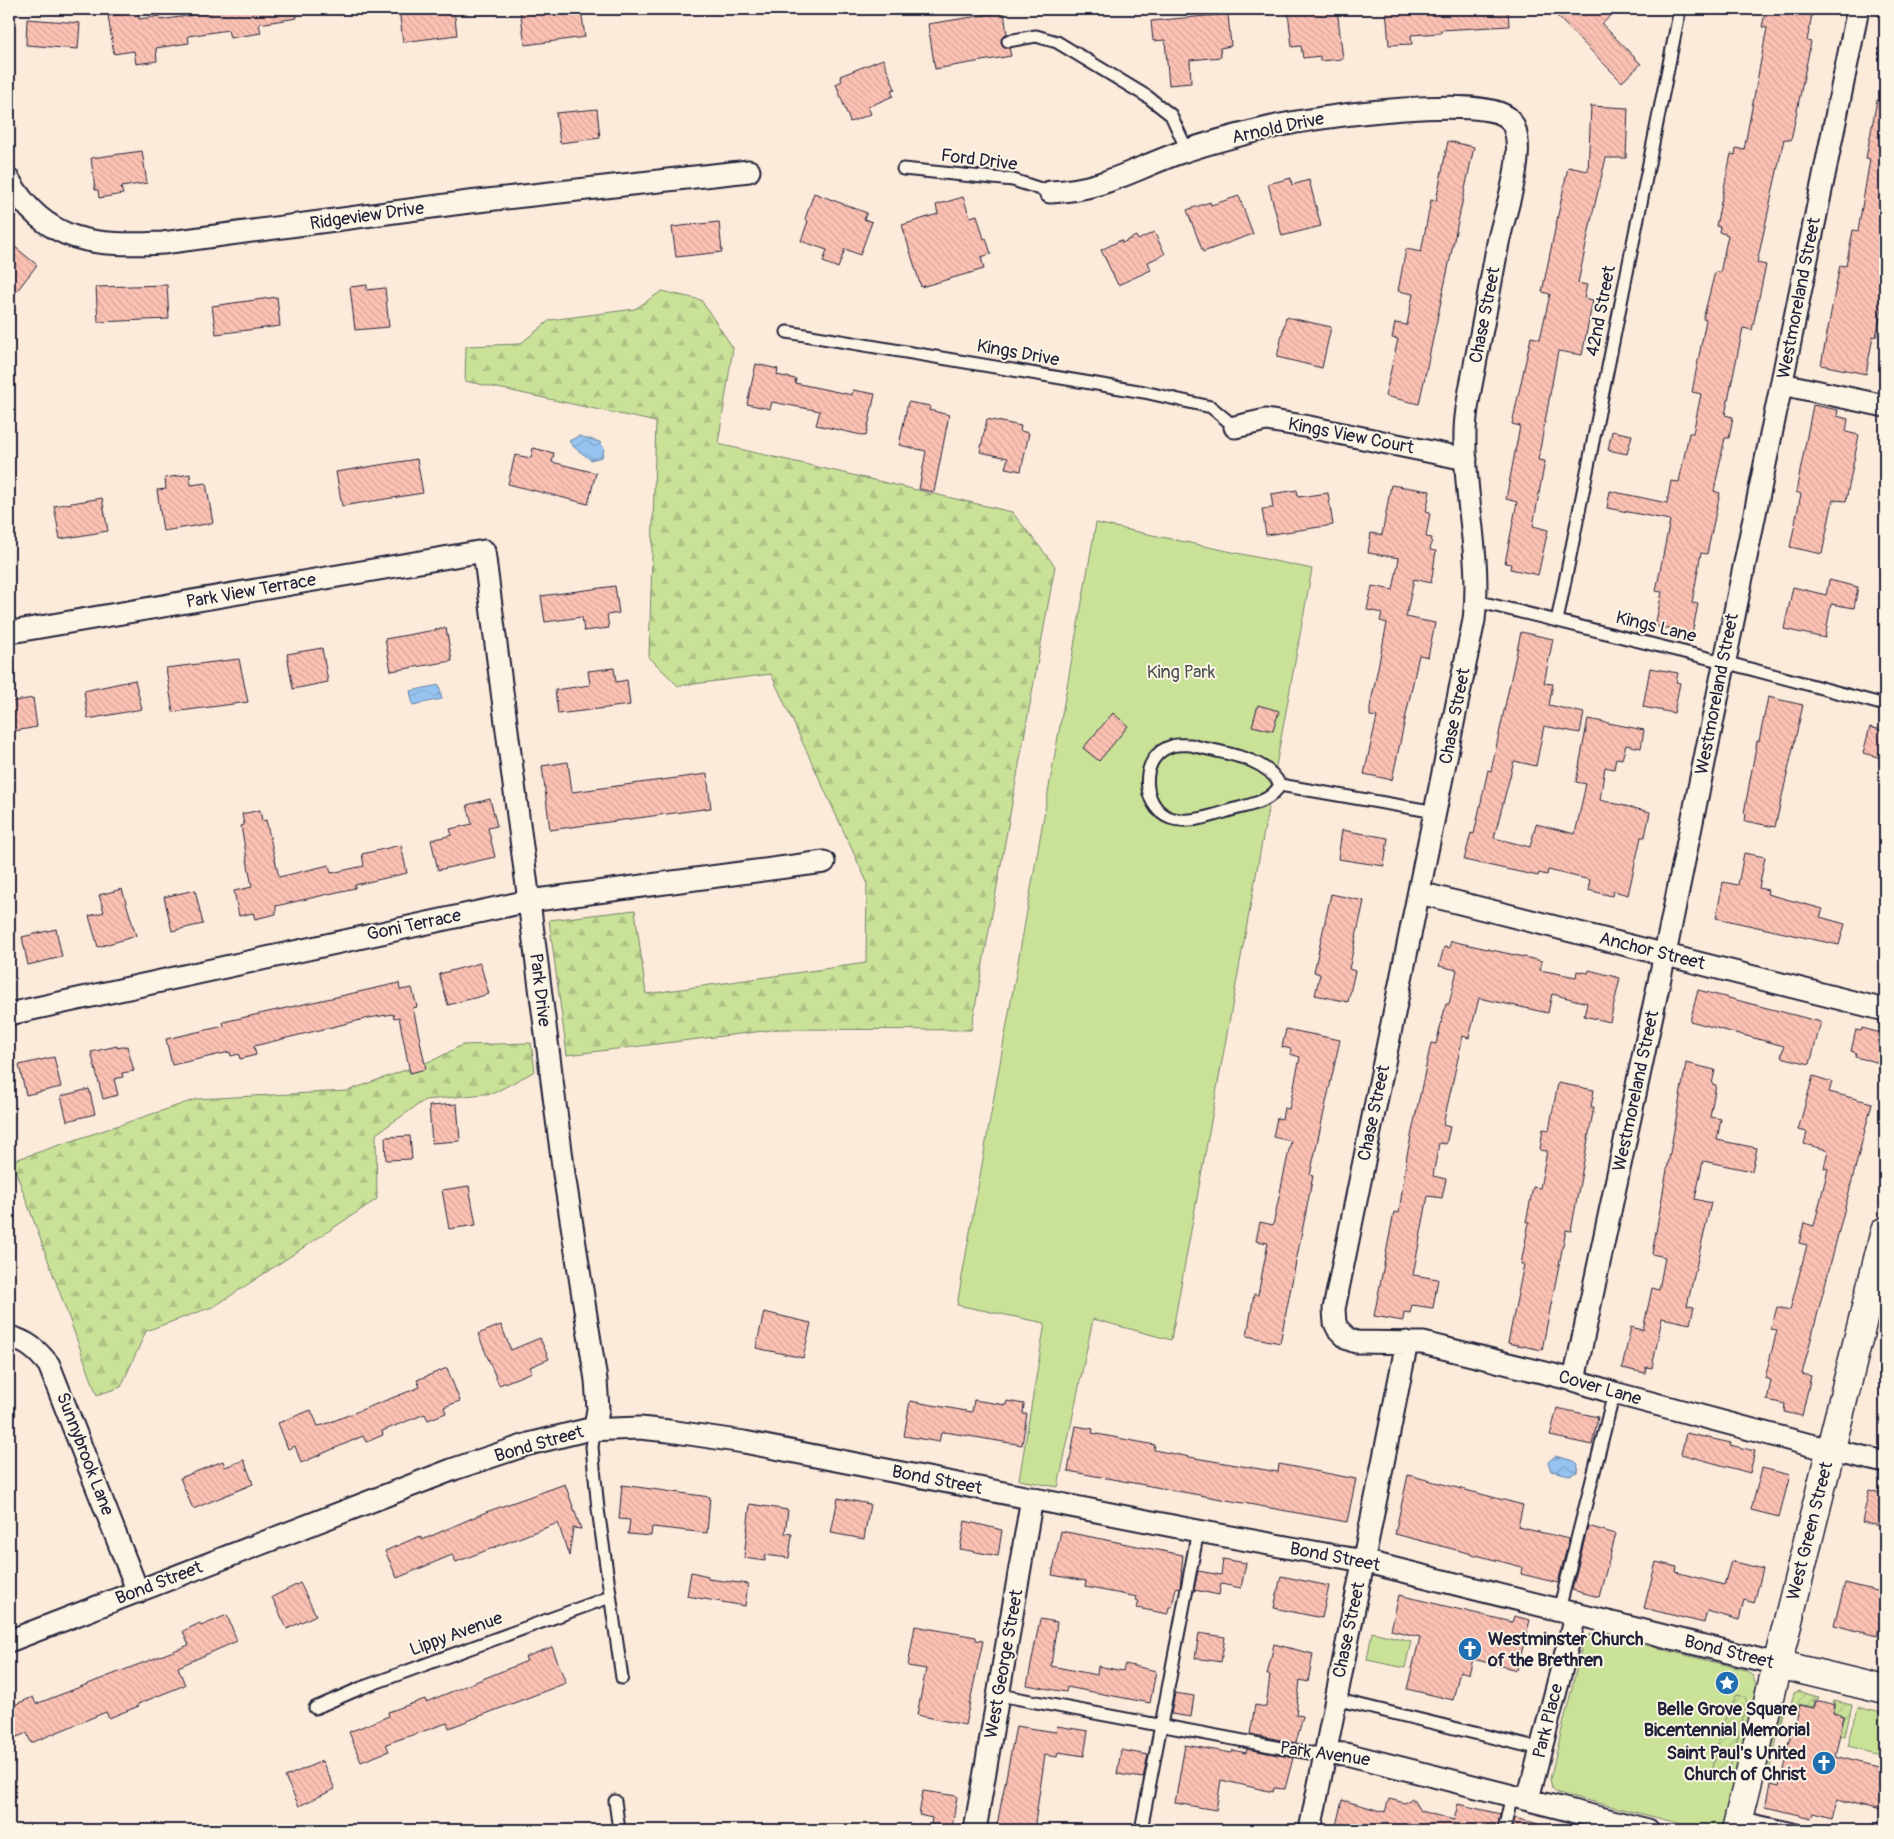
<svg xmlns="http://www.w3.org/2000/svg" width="1894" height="1839" font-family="Pangolin,sans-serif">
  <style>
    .green { fill: #cae298; stroke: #76826a }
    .forest { fill: url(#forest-firs); stroke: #76826a }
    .garden { fill: url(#garden-furrows); stroke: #76826a }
    .water { fill: url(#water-waves); stroke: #6883a8 }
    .building { fill: url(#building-back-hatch); stroke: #22223b }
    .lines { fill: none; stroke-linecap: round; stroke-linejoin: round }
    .service-casing { stroke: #22223b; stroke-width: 15 }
    .minor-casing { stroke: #22223b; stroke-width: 25 }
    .tertiary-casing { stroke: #22223b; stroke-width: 31 }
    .service { stroke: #fcf5e5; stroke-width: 11 }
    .minor { stroke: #fcf5e5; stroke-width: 21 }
    .tertiary { stroke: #fcf5e5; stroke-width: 28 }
    .labels { text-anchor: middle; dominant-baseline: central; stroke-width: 4; stroke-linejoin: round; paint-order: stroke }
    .street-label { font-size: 18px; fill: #22223b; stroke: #fcf5e5 }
    .park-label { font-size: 18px; fill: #4c5252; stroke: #fcf5e5 }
    .poi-label { font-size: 18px; font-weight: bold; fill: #22223b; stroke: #fcf5e5; text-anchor: start }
  </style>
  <defs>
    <pattern id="forest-firs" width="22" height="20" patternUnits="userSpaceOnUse" patternTransform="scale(1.25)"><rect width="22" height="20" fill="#cae298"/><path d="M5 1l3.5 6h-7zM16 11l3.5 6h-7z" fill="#adc284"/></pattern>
    <pattern id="garden-furrows" width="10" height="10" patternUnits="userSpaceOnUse" patternTransform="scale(1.25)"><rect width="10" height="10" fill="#cae298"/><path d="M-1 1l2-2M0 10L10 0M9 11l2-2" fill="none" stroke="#adc284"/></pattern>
    <pattern id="water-waves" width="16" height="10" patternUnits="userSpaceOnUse" patternTransform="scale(1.25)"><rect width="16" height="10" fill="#96c3f0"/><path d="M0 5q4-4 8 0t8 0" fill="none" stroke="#81a7cf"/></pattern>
    <pattern id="building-back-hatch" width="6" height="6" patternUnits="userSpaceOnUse" patternTransform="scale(1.25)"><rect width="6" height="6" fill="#fcc2b4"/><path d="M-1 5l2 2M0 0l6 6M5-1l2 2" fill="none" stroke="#d8a69c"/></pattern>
  </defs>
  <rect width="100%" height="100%" fill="#fcebdb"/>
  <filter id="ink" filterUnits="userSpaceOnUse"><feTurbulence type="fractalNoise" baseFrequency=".02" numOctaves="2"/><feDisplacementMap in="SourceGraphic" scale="10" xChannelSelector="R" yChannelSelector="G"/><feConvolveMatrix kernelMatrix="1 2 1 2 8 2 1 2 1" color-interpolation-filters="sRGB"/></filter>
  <g filter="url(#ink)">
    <path class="green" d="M1096,523l216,46 -141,771 -78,-21 -35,168 -39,-7 26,-157 -88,-18z
      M1372,1632l39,9 -6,27 -38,-8z
      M1598,1633l147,37 8,5 4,14 -32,131 -7,9 -12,1 -148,-37 -6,-5 -2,-9 33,-137 6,-7z
      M1858,1707l27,7v41l-37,-9z
      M1782,1708l2,1 -14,59h-3z"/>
    <path class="forest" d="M662,291l39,9 32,48 -15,96 294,68 43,54 -84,464 -191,-1 -213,26 -18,-135 86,-10 11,84 220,-31 1,-81 -96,-208 -93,12 -29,-29 7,-235 -191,-41 1,-35 54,-2 30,-24 85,-11z
      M531,1043l4,28 -41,22 -69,7 -49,34 1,65 -162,107 -69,25 -25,56 -24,8 -85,-234 185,-62 150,-8 89,-32 26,-14z"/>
    <path class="garden" d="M1798,1691l21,6 -1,2h-3l-2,8 -14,-3 -2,4 -7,-1 4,-14z
      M1737,1695l8,2 2,6 -19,73 -8,5 -8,-3c3,-30 9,-57 25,-83z
      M1834,1701l18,4 -7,31 -5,-1 5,-19 -11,-3 2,-9 -3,-1z"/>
    <path class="water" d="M579,436l21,6 4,7 -2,8 -12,3c-6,-7 -17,-11 -21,-19z
      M439,685l3,14 -29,6 -3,-14z
      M1555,1456l19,5 4,3 -1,8 -7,3 -19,-4 -3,-9z"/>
    <path class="building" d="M213,9h83l1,9 -38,6 2,9 -31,5 -2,-8 -40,6 1,7 -33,5 1,13 -21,3 -2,-13 -20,3 -6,-38 30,-4 1,7 21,-3v4l53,-8z
      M399,9h55l3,26 -54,7z
      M520,9h61l4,28 -60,8z
      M1319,9h18l6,50 -23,2v-5l-17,2 -2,-12 -9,1 -4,-35z
      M1386,9h122l1,17 -68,4v3l-30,2 1,9 -23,1z
      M1550,9h68l-16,15 39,40 -19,18z
      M1766,9h47l-6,32 4,1 -20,98 -7,-1 -27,124 9,2 -14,65 -9,-2 -18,87 8,2 -4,21h-4l-11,53 6,2 -13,61 -6,-1 -9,50 6,1 -6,30 -37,-8 7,-34 -6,-1 14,-71 -63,-12 3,-17 57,12 4,-22 8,1 10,-49h4l8,-39 -9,-2 14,-72 -3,-1 12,-47 5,1 8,-38 -9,-3 1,-5 -4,-1 15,-72 4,1 1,-7 8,2 23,-122 -5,-1z
      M1004,12l3,22 -4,2 -2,6 2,4 6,2 2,8 -76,13 -7,-45z
      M1228,14l3,32 -11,2 1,9 -31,3 1,23 -22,2 -4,-45 -12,1 -2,-20z
      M27,19l53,4 -2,26 -52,-4z
      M883,59l12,30 -4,1 2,6 -25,11 3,7 -21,8 -14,-38 6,-3 -2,-5z
      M1877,100l8,1v190l-9,46 -3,-1 -7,38 -45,-9 19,-100 6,1 7,-36 5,1 12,-72 -4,-1z
      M1591,106l37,2 -2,50h-20l-13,54 -15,71 9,2 -3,13 9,2 -11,55 -24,-4 -20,109 7,1 -12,65 15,4 -10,45 -28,-6 1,-5 -6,-1 12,-61 -11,-3 14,-73 -8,-2 19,-87 9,2 10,-45 -8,-2 26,-125 20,4z
      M597,109l3,29 -40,5 -4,-30z
      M1448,141l26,6 -55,257 -34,-8 13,-57 -6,-1 3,-15 12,2 6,-31 -15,-3 8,-42 15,3 10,-52 5,1z
      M142,151l5,32 -26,4 2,7 -24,4 -1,-8h-3l-4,-32z
      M1291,178l1,7 17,-5 12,46 -39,10 -14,-52z
      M814,193l53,20 -3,6 8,3 -12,33 -15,-6 -7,19 -15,-6 4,-12 -26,-9 7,-20 -3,-2z
      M1239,196l14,38 -50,18 -16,-42 23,-8 1,3z
      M963,197l7,20 7,-2 7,24 2,-1 5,16 -10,3 3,12 -63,18 -19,-62 36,-11 -2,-9z
      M719,222l3,30 -46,5 -4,-30z
      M1154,232l11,22 -17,8 3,8 -33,15 -17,-35 20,-10 1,3 14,-7 2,4z
      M9,242l28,23 -28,36z
      M167,285l2,34 -71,3 -2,-35z
      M367,285v5l18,-2 4,39 -34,3 -5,-43z
      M277,297l3,29 -64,8 -4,-28z
      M1286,317l45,10 -9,41 -45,-11z
      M756,364l22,5 -1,6 19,4 -1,4 57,12 1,-5 22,4 -9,42 -50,-11 4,-14 -48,-9 -2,7 -23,-5z
      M908,402l22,4 -1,4 20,5 -15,77 -15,-3 7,-38 -27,-6z
      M1813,405l25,5 -1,6 11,3 -2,13 13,3 -13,66 -13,-1 -11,54 -32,-7 11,-53 -5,-2z
      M987,419l34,7 -1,5 9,2 -8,38 -16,-3 3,-10 -28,-6z
      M1612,431l20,4 -5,19 -19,-4z
      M533,448l21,5 -2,9 44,11 -8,31 -80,-20 7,-29 16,3z
      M417,459l6,34 -81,13 -6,-34z
      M190,474l1,11 15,-2 7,40 -50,8 -6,-41 9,-1 -1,-11z
      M1391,485l39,6 -4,21 4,1 -4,24 6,1 -2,12 6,1 -5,32 -17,-4 -8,38 29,6 -7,34 -9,-2 -27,125 -28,-6 13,-57 -7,-1v-9l17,-84 -7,-2 2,-8 -15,-3 5,-24 21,4 6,-32 -31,-5 3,-20 11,2z
      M1297,490l1,7 30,-4 5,32 -67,10 -4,-26 11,-1 -2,-14z
      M102,498l6,33 -48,8 -6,-33z
      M1829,580l29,7 -4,21 -23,-4 -6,34 -41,-9 9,-42 33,8z
      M615,586l4,27 -12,2 2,13 -25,3 -2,-14 -37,5 -4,-26z
      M446,628l6,33 -61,10 -6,-32z
      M1521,632l32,7 -9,44 9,1 -4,21 35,8 -4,20 -36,-7 -8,40 -22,-5 -20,77 36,9 6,-23 39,10 11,-50 -10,-2 12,-63 56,11 -3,18 -15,-3 -4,14 -6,-1 -2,11 -9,-2 -5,33 50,12 -5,25h-4l-13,58 -14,-4 -2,5 -24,-6 2,-10 -42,-10 -1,5 -8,-2 -1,3 -74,-16 7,-27 3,1 14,-64 3,1z
      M322,648l6,34 -35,7 -6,-35z
      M239,659l9,43 -75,10 -7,-44z
      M614,668l2,14 11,-2 3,25 -72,9 -3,-24 35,-5 -2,-14z
      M1650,668l28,5 -2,9 4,1 -6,30 -31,-6z
      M135,680l7,29 -54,10 -4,-28z
      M1768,697l35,8 -28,122 -30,-6 1,-7 -2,-1 13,-72h2z
      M33,698l4,29 -28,5v-30z
      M1258,705l21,6 -6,20 -21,-5z
      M1113,713l15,13 -29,35 -16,-13z
      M1870,727l15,4v28l-22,-6z
      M568,762l4,30 135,-18 4,34 -161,22 -8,-64z
      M490,799l7,27 -9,2 7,29 -57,13 -7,-30 21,-5 -2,-6 22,-5 -5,-19z
      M260,810l2,11 4,-1 13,57 50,-12 2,8 33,-7 -2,-12 39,-9 6,28 -52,12v3l-79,18v8l-21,5 -2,-6 -14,3 -5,-25 18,-4 -11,-61 3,-1 -2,-11z
      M1342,830l46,8 -4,28 -46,-7z
      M1744,853l21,4 -6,31 9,2 -1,4 56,15 -3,8 25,7 -6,21 -123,-27 7,-36 15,3z
      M122,889l14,47 -38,11 -9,-31 15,-4 -5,-17z
      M195,890l8,34 -31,7 -8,-34z
      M1331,894l33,7 -15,68 6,2 -7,31 -33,-7 5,-21 -6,-2z
      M56,929l6,28 -34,8 -6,-28z
      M1451,941l91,20 -2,9 36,7 1,-6 11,2 1,-3 31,8 -10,44 -26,-6 3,-13 -35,-9 -4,19 -69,-15 -10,40 -6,-2 -20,89 7,2 -4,17 -7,-1 -6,33 13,3 -4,19 -14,-2 -15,79 25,4 -5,29 -21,-3 -2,8 -6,-1 -1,9 -29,-5 20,-104 5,1 8,-58 24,-112 5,1 10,-40h3l8,-34 -18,-4 5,-19 5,1z
      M480,963l9,31 -41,11 -9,-31z
      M399,983l1,7 12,-2 5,19 -4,1 13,61 -16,4 -11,-56 -5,1 -1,-4 -24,4 -115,28 2,9 -16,4 -1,-5 -8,2 -1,-4 -58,13 -6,-26 58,-13 -1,-4z
      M1698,990l123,32 -11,42 -29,-7 3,-11 -94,-25z
      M1862,1028l23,6v30l-30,-7 1,-4 -5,-2 5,-21 5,1z
      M1286,1029l54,11 -30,135 3,1 -33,167 -33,-7 7,-42 4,1 10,-52 -12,-2 4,-19 13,3 18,-84 -18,-4 4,-19 5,1 2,-11 5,1 11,-52 -10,-3 1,-5 -9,-2z
      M117,1046v2l10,-2 7,25 -12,2 1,4 -9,2 4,16 -15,4 -12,-47z
      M54,1057l7,30 -35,8 -7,-30z
      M1686,1063l29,7 -3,14 4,1 -6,32 11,2 -4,21 40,8 -5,23 -49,-10 -8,38 16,4 -24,103 7,1 -4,17 -28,-6 -10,50 -6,-1 -1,6 -23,-5 9,-41 12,3 9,-42 7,2 6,-33 -13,-3z
      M1813,1076l19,6 -3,10 43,11 -70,271 9,2 -9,40 -18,-4 1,-8 -18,-4 4,-20 -6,-2 12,-48 -6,-1 6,-22 13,3 17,-65 -8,-2 5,-20 10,3 14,-57 -4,-1 4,-18 -24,-6 3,-12 -9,-2z
      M1558,1083l36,7 -3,17h3l-23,124 -5,-1 -24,120 -34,-7 16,-79h-3l8,-42h-3l7,-35 7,1 7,-37 -7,-1 3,-21 6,1z
      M89,1089l6,25 -28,7 -6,-25z
      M457,1104l3,37 -28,2 -3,-37z
      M410,1136l2,23 -26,1 -1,-23z
      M469,1186l7,39 -27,4 -7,-39z
      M764,1312l47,11 -8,35 -47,-10z
      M501,1325l10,25 29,-12 9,21 -19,8 2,5 -33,13 -21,-51z
      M447,1368l13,33 -16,6 2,6 -18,7 -3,-6 -43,17 1,4 -17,7 -3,-6 -62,27 -6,-17 -7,3 -10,-26 33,-13 7,16 5,-1 97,-38 -3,-7z
      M974,1400l32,5 1,-4 17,3 -1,10h4l-5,31 -77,-13 -4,1 -2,9 -35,-6 6,-35 62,11z
      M1557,1408l41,9 -6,28 -42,-9z
      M1076,1426l17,3 -1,4 63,12 -1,5 41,8 83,14 1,-8 77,15 -9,43 -279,-51z
      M1686,1433l45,10 -1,2 25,6 -5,22 -69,-19z
      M244,1460l9,24 -60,25 -13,-31 43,-17 2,6z
      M1762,1468l28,7 -11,42 -28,-7z
      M1408,1475l115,30 -5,22 51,12 -11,44 -37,-9 1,-7 -127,-33z
      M565,1484l16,45 -8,-1 -4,28 -11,-33 -102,39 -4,-7 -55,23 -12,-27 35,-15 2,4 64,-28z
      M622,1485l88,12 -3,36 -55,-6 -1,9 -23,-2 2,-14 -11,-1z
      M1869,1490l16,4v33l-23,-5z
      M838,1498l32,6 -6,35 -33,-6z
      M750,1504l38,6 -3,23 7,1 -3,24 -24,-3v6l-21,-3z
      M965,1521l37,9 -4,26 -38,-7z
      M1588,1526l28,8 -17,63 -27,-7z
      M1061,1531l122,24 -3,33 -4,-1 -4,20h-3l-1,7 -31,-6 2,-7 -3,-1 1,-3 -52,-10 1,-6 -34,-6z
      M1223,1559l23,4 -5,25 -20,-4 -2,11 -25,-5 4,-19 23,4z
      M1731,1561l32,8 -9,34 -10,-3 -5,20 -32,-9 -3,12 -60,-15 12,-46 21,5 -1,5 48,13z
      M691,1572l17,4v3l40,5 -3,22 -58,-10z
      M1281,1576l48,10 -7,32 -48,-10z
      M300,1583l16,32 -29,14 -15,-32z
      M1845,1583l40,10v10l-8,33 -43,-11z
      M1399,1595l113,27 2,-6 16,4 -13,50 -44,-11 -4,15 -9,-3 -7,29 -46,-11 13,-52 -29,-7z
      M227,1615l10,26 -59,26 7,18 -47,19 1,2 -30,12 -3,-6 -75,31 -4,-10 -18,7v-33l24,-10 3,7 153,-59 -6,-14 17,-8 1,3z
      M1040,1619l17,3 -6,44 46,9 1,-9 25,5 2,-7 31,7 -6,32 -83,-16 -1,5 -39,-7z
      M915,1626l61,11v3l7,1 -18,84 -48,-10 9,-46 -18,-3z
      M1199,1633l26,4 -4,25 -26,-4z
      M1274,1644l39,10 -5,28 -8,-2 -4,35 7,1 -7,27 -46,-9 5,-29 11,2 4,-32h-3z
      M552,1647l14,36 -117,45 -2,-5 -61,21 3,7 -28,11 -12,-30 40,-16 -1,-4 37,-13 1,3 101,-41 -2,-4z
      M1175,1693l19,3 -3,21 -20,-3z
      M1816,1700l19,5 -2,8 11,3 -9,40 50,13v42l-48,-12 -5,19 -19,-5 -2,5 -45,-11 5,-23 8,2 20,-81 15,3z
      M1016,1726l40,6 1,-6 31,5 -4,25 -26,-4 -1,5 -12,-2 -11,75 -17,-3 -1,3h-20z
      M1185,1745l47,8 1,-3 13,3 1,-4 46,9 -8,31 -11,-1 -1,4 -52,-12 -5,30 -41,-7z
      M1121,1750l27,5 -5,23 -26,-4z
      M322,1761l13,28 -36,17 -14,-29z
      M923,1791l34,5 -5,32 -21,-4 1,-6 -13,-3z
      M1412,1798l8,13 34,9 4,-16 42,10 -3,16h-162l7,-30 43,12 4,-13 16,4z
      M1514,1818l25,6v6h-27z"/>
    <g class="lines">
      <g class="service-casing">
        <path id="service" d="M1008,41l28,-5 21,6 91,55 23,18 16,35
          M903,169l110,11 37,12
          M787,332l357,60 67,15 24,20
          M1476,601l248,61 161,43
          M1557,621l123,-612
          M1191,745c29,8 75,11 89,40 -10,17 -27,19 -45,24 -19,5 -45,16 -65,9 -30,-12 -31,-63 2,-72 6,-2 13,-1 19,-1z
          M1280,785l156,27
          M595,1428l-3,19 6,62 24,169
          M1559,1610l55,-217
          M999,1695l309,58h17
          M1335,1699l205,50
          M315,1708l46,-20 249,-91
          M615,1801l4,29
          M1739,1817l58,13
          M1141,1830l57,-299
          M1504,1830l8,-35"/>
      </g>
      <g class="minor-casing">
        <path id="minor" d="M9,180c37,65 88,66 154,63l306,-41 280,-31
          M1050,192c51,-2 80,-21 126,-38 34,-12 70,-21 105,-29 36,-8 206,-32 228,-6 22,25 -5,94 -11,124 -7,39 -14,78 -22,116 -4,24 -11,49 -11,74 -2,62 17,124 9,187l-140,689 1,14 3,6 10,10 8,3 67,1 151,37 40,13 200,53 71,16
          M1782,384l103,22
          M1235,427l31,-7 38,6 162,33
          M17,631l467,-80 80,623 32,206 2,29 -3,19
          M1420,893l465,117
          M9,1014l520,-113 295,-39
          M9,1337c18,4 29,14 40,28l89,227
          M1574,1380l91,-426 193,-945
          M9,1641l445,-172 75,-25 57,-14 54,-2 29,3 75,11 454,89 165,30 414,103
          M1325,1753l21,1 302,76
          M1528,1799l48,-186
          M975,1830l57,-332
          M1310,1830l97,-488"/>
      </g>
      <g class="tertiary-casing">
        <path id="tertiary" d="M1777,1664l108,26
          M1736,1830l149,-599"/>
      </g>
      <use href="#service" class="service"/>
      <use href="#minor" class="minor"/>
      <use href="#tertiary" class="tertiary"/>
    </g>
  </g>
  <defs>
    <g id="church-disc" transform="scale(1.25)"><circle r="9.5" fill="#1f6fb2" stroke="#fcf5e5"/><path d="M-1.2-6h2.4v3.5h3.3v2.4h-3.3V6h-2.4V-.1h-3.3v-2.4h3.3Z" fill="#fff"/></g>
    <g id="sight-disc" transform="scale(1.25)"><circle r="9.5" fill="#1f6fb2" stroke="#fcf5e5"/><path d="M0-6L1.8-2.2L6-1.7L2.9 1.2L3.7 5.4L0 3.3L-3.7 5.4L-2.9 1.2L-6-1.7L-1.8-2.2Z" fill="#fff"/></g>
  </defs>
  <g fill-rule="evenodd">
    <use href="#church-disc" x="1470" y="1649"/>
    <use href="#sight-disc" x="1727" y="1683"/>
    <use href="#church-disc" x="1824" y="1763"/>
  </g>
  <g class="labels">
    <g class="street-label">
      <text transform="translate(1278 128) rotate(-12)">Arnold Drive</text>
      <text transform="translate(979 160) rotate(7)">Ford Drive</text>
      <text transform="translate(367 216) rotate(-8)">Ridgeview Drive</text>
      <text transform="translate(1799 298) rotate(-79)">Westmoreland Street</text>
      <text transform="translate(1601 311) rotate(-79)">42nd Street</text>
      <text transform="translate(1485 315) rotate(-79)">Chase Street</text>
      <text transform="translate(1018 353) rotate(10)">Kings Drive</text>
      <text transform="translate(1351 436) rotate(11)">Kings View Court</text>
      <text transform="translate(251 591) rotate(-10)">Park View Terrace</text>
      <text transform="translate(1656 627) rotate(14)">Kings Lane</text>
      <text transform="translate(1717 694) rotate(-79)">Westmoreland Street</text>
      <text transform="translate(1455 716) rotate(-79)">Chase Street</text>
      <text transform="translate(414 925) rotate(-12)">Goni Terrace</text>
      <text transform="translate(1652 951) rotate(14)">Anchor Street</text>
      <text transform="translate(540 990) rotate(83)">Park Drive</text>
      <text transform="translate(1636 1091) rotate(-78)">Westmoreland Street</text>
      <text transform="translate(1374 1113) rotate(-78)">Chase Street</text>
      <text transform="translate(1600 1388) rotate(16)">Cover Lane</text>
      <text transform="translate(539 1444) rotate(-16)">Bond Street</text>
      <text transform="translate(85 1454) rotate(69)">Sunnybrook Lane</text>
      <text transform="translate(937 1480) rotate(11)">Bond Street</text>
      <text transform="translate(1810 1531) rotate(-76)">West Green Street</text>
      <text transform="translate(1335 1557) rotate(11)">Bond Street</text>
      <text transform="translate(159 1583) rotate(-21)">Bond Street</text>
      <text transform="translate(1349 1630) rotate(-78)">Chase Street</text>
      <text transform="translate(456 1634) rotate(-20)">Lippy Avenue</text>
      <text transform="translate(1729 1652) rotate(14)">Bond Street</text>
      <text transform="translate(1004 1664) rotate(-80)">West George Street</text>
      <text transform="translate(1548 1721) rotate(-76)">Park Place</text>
      <text transform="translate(1325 1754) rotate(8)">Park Avenue</text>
    </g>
    <g class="park-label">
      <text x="1181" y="672">King Park</text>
    </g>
    <g class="poi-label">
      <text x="1488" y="1639">Westminster Church<tspan x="1488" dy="21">of the Brethren</tspan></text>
      <text x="1727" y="1709" text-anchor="middle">Belle Grove Square<tspan x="1727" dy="21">Bicentennial Memorial</tspan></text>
      <text x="1806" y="1753" text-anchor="end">Saint Paul's United<tspan x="1806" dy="21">Church of Christ</tspan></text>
    </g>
  </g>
  <rect width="1894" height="1839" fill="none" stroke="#fcf5e5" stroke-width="30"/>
  <rect x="15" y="15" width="1864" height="1809" fill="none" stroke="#22223b" stroke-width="2" filter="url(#ink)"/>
</svg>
